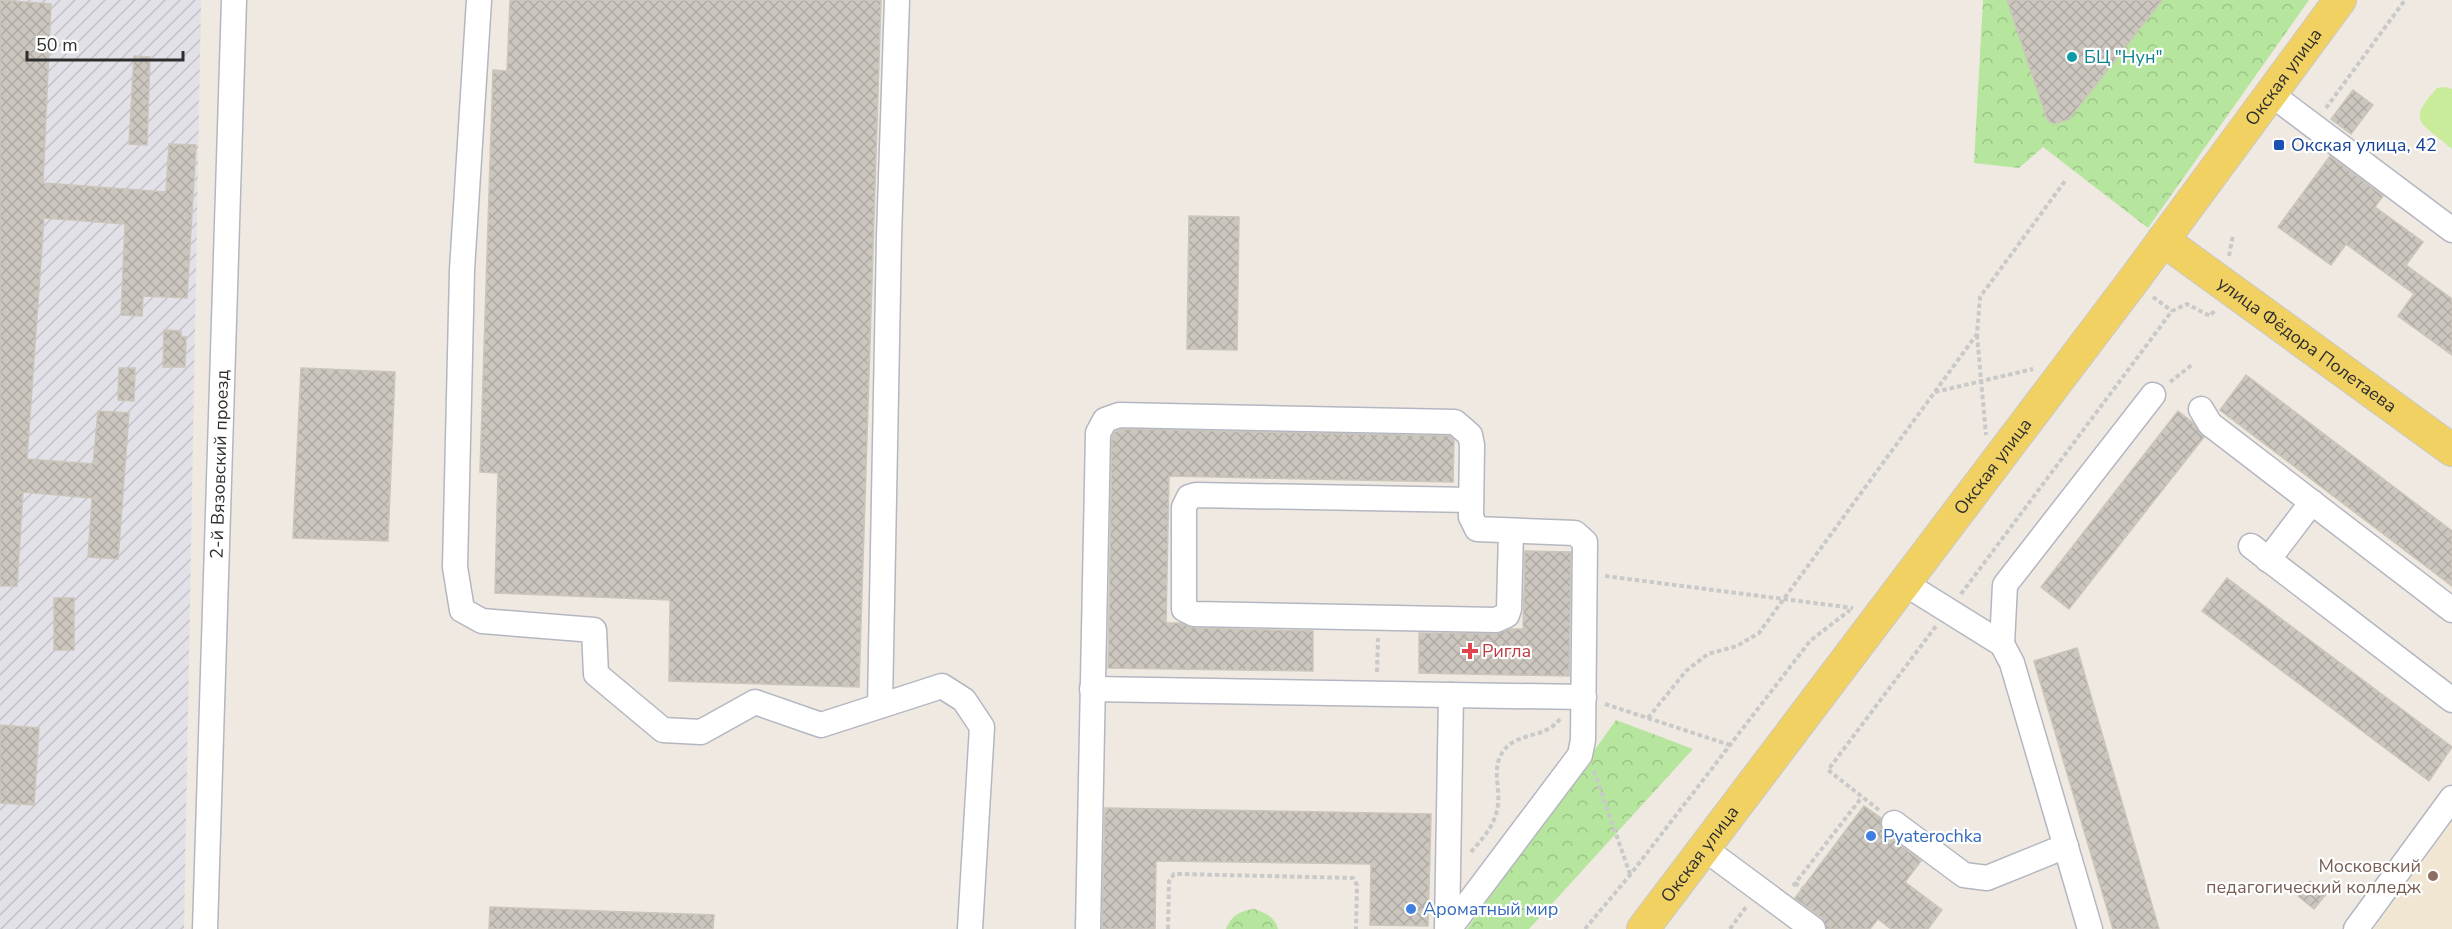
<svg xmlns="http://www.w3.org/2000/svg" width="2452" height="929" font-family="'Nunito Sans',sans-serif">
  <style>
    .industrial { fill: url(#industrial-furrows) }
    .education { fill: #f0e6d1 }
    .forest { fill: url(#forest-crowns) }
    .pitch { fill: #c9ec9a }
    .building { fill: url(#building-cross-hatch); stroke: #cbc5ba; stroke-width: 1.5 }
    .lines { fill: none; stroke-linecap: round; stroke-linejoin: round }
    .minor-casing { stroke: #b4b7c1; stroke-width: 27 }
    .major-casing { stroke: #c9c9c9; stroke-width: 34 }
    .path { stroke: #c9c9c9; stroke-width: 4; stroke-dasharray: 4.5 3; stroke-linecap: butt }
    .minor { stroke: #fff; stroke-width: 24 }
    .major { stroke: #f2d163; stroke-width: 32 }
    .culture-dot { fill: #0f9aa8; stroke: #fff; stroke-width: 2 }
    .transit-dot { fill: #1a4fb4; stroke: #fff; stroke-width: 2 }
    .health-dot { fill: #e0444e; stroke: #fff; stroke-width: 2 }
    .shop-dot { fill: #3f7fe0; stroke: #fff; stroke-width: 2 }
    .education-dot { fill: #8d6e63; stroke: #fff; stroke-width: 2 }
    .labels { text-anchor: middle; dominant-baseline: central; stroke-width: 4.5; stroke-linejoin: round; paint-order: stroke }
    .culture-label { font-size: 18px; fill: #0d838f; stroke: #fff; text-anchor: start }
    .street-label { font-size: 18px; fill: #2e2e2e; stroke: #fff }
    .transit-label { font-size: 18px; fill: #164399; stroke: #fff; text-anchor: start }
    .health-label { font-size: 18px; fill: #be3a42; stroke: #fff; text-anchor: start }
    .shop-label { font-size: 18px; fill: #366cbe; stroke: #fff; text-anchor: start }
    .education-label { font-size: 18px; fill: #785e54; stroke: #fff; text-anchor: end }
  </style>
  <defs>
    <pattern id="industrial-furrows" width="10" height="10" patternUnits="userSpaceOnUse" patternTransform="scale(1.5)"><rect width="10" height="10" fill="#e3e1e8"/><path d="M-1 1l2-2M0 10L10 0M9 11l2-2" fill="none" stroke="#c3c1c7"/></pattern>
    <pattern id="forest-crowns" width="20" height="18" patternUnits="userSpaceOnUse" patternTransform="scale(1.5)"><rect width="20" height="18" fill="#b6e59e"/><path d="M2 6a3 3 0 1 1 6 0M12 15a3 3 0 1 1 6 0" fill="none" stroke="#9dc588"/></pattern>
    <pattern id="building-cross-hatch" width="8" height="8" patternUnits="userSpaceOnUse" patternTransform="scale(1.5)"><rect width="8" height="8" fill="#cbc7bf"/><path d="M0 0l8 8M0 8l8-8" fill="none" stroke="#afaba4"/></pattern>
  </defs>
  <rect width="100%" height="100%" fill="#efe9e1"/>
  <path class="industrial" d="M0,0h201l-17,929h-184z"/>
  <path class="education" d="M2452,822v107h-78z"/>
  <path class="forest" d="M1983,0h24l41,121 6,3 15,-5 93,-119h147l-161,228 -105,-81 -24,21 -45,-5z
    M1616,720l77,29 -164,180h-62z
    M1254,909c12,4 21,8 24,20h-52c6,-14 14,-18 28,-20z"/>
  <path class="pitch" d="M2446,87l6,2v60c-30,-27 -47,-26 -15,-61z"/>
  <path class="building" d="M0,0l51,4 -8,179 123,9 3,-48 27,1 -9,153 -44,-2 -1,20 -21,-1 4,-91 -81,-6 -17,241 66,5 5,-53 31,2 -11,146 -30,-2 4,-59 -69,-6 -6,94h-17z
    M510,0h371l-22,687 -190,-6 1,-81 -175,-7 3,-120 -18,-1 13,-402 14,1z
    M2007,0h155l-93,119 -15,5 -6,-3 -3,-8z
    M134,56l16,1 -3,88 -18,-1z
    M2353,90l20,15 -22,29 -20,-15z
    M2330,156l53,40 -8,11 48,35 -17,23 46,34v56l-54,-39 16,-22 -68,-50 -15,21 -53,-38z
    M1189,216l50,1 -2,133 -50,-1z
    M164,330l17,1v6h5l-1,30h-22z
    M119,368h16l-1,33 -16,-1z
    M301,368l94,4 -7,169 -95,-3z
    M2246,375l206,156v55l-232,-176z
    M2178,411l14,11 12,15 -135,172 -28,-22z
    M1121,429l329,7 4,4 -1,42 -284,-6 -3,147h14l14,5 119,3v40l-205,-3 4,-231 3,-5z
    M1525,551l46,1 -2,124 -150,-3v-40l77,1 15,-5h12z
    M2227,578l225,169 -23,34 -227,-170z
    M54,598h20v52h-20z
    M2077,648l82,281h-46l-79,-268z
    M0,725l39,3 -5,77 -34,-2z
    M1864,806l17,12v10l4,6 36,27 -16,21 37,28 -14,19h-37l-13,-10 -8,10h-43l-5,-11 -27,-20z
    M1105,808l326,6 -3,112 -58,-1 1,-61 -215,-3 -1,68h-53z
    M2310,881l16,13 -12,15 -16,-13z
    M490,907l224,8 -1,14h-224z"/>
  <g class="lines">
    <g class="minor-casing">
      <g id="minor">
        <path d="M479,0l-17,270 -7,297 7,43 20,11 112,9 2,44 67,56 38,2 54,-30 66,23 121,-39 22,14 18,27 -12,202"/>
        <path d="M2271,94l181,136"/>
        <path d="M2201,409l9,15 242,186"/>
        <path d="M1471,500l-275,-5 -7,2 -5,10v102l10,5 302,6 11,-5 2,-6 2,-77"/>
        <path d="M2251,546l201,154"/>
        <path d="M2268,560l44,-58"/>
        <path d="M1904,583l98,61 10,19 78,266"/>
        <path d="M2002,644l3,-59 148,-190"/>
        <path d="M1092,689l359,6"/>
        <path d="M880,705l9,-468 8,-237"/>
        <path d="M1894,823l70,52 23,3 79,-32"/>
        <path d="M1705,849l108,80"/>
        <path id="s1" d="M205,929l29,-929"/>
        <path d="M1088,929l10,-496 7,-13 14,-5 336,7 15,13 2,10 -1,72 6,12 98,4 10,9 -2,198 -3,15 -131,174"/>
        <path d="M1447,929l4,-234 133,2"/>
        <path d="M2356,929l96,-131"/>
      </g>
    </g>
    <g class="major-casing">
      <g id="major">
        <path id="s2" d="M2163,240l289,210"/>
        <path id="s3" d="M1643,929l490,-648 207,-281"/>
      </g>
    </g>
    <path class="path" d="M2326,108l79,-108
      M2229,256l4,-21
      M2153,297l19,14
      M1977,335l9,100
      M2170,382l23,-18
      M1935,392l98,-23
      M1605,576l248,32
      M1961,594l211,-283 15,-7 23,12 5,-6
      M1377,672l1,-34
      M1605,704l125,41
      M1648,718l38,-47 22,-17 29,-8 22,-13 218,-299 3,-37 85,-116
      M1594,771l36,103
      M1879,810l-51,-40 108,-144
      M1471,852c13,-15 25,-28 27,-48 2,-17 -6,-35 4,-51 13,-22 42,-13 58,-34
      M1795,883l7,5
      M1793,886l69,-89
      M1168,929l1,-48 5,-7h6l173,4 4,7 -1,44
      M1585,929l45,-54 180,-234 40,-31
      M1730,929l16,-22"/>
    <use href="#minor" class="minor"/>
    <use href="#major" class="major"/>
  </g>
  <circle class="culture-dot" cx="2072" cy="57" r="6"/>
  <rect class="transit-dot" x="2273" y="139" width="12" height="12" rx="3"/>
  <path class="health-dot" d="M1467 642h6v6h6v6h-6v6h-6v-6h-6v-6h6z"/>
  <g class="shop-dot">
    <circle cx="1871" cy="836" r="6"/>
    <circle cx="1411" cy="909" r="6"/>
  </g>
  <circle class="education-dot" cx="2433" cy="876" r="6"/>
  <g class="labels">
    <g class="culture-label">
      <text x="2084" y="57">БЦ "Нун"</text>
    </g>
    <g class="street-label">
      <text stroke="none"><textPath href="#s3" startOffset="1066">Окская улица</textPath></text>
      <text stroke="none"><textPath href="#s2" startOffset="178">улица Фёдора Полетаева</textPath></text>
      <text stroke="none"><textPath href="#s1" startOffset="465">2-й Вязовский проезд</textPath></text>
      <text stroke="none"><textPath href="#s3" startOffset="580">Окская улица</textPath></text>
      <text stroke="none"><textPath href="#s3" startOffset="94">Окская улица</textPath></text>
    </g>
    <g class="transit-label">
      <text x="2291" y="145">Окская улица, 42</text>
    </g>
    <g class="health-label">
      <text x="1482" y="651">Ригла</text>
    </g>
    <g class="shop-label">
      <text x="1883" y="836">Pyaterochka</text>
      <text x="1423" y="909">Ароматный мир</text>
    </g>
    <g class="education-label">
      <text x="2421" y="866">Московский<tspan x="2421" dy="21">педагогический колледж</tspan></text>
    </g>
  </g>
  <path d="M27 51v9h156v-9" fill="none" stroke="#2e2e2e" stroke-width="3"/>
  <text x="36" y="51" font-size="18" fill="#2e2e2e" stroke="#ffffff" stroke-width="4.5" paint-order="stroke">50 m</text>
</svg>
